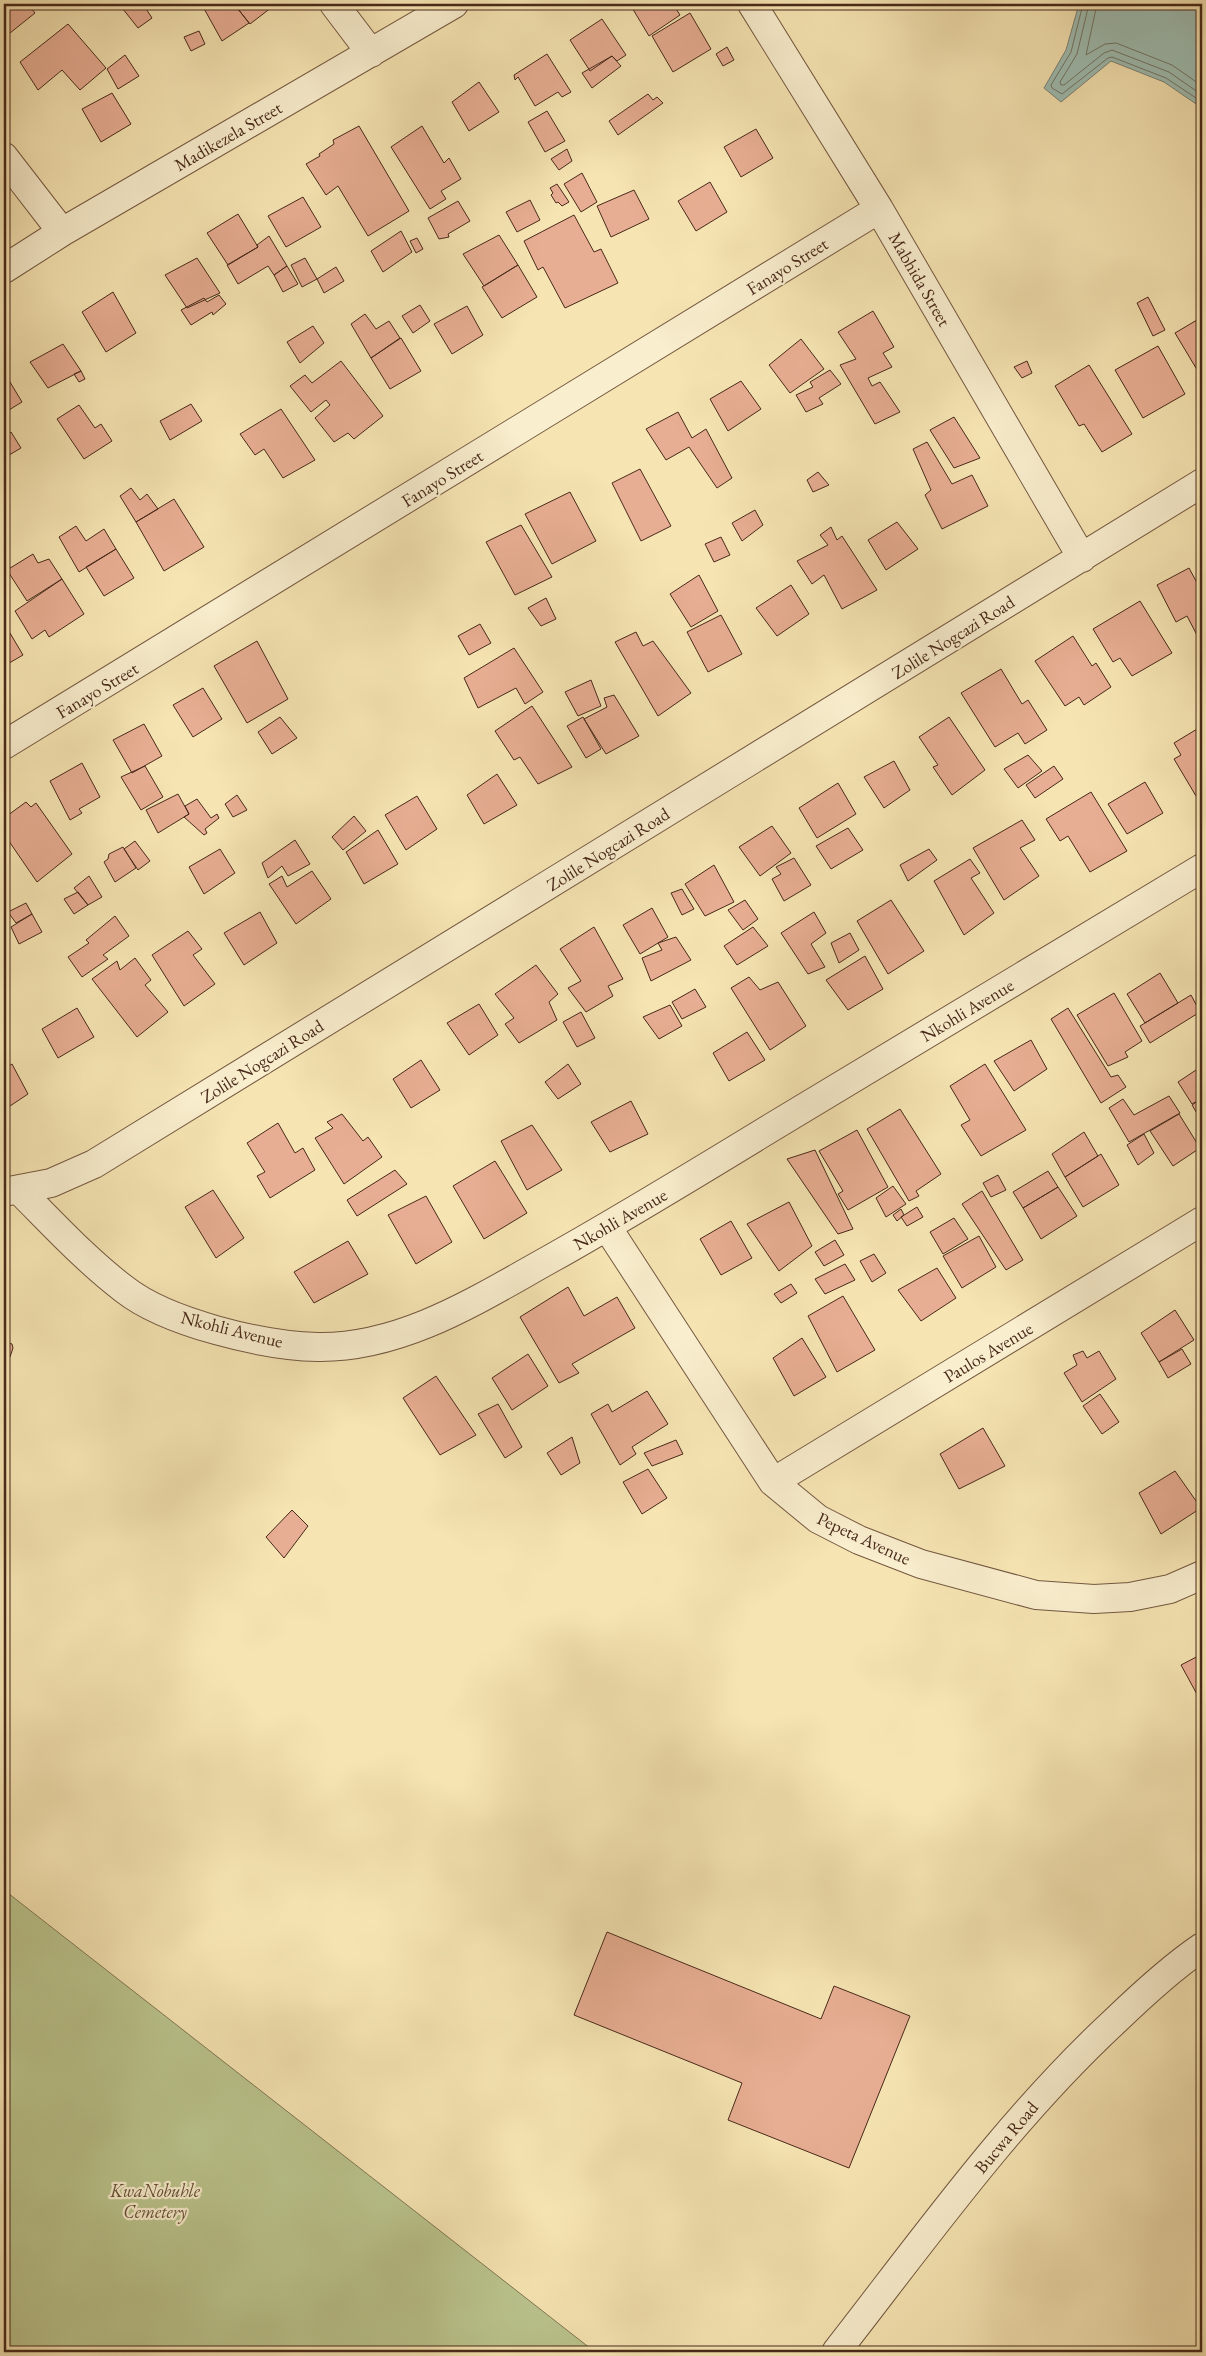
<svg xmlns="http://www.w3.org/2000/svg" width="1206" height="2356" font-family="'EB Garamond',serif">
  <style>
    .green { fill: #bbc58e; stroke: #827754 }
    .water { fill: #9ebeb3; stroke: #7c8276 }
    .lines { fill: none; stroke-linecap: round; stroke-linejoin: round }
    .shore { stroke: #737466; stroke-width: 1 }
    .building { fill: #e8ae93; stroke: #48291a }
    .minor-casing { stroke: #745840; stroke-width: 30 }
    .minor { stroke: #f9eece; stroke-width: 28 }
    .labels { text-anchor: middle; dominant-baseline: central; stroke-width: 4.5; stroke-linejoin: round; paint-order: stroke }
    .street-label { font-size: 18px; fill: #48291a; stroke: #f9eece }
    .park-label { font-size: 18px; font-style: italic; fill: #655037; stroke: #f9eece }
  </style>
  <rect width="100%" height="100%" fill="#f6e5b3"/>
  <filter id="stains"><feTurbulence type="fractalNoise" baseFrequency=".004" numOctaves="4"/><feColorMatrix values="0 0 0 0 .2 0 0 0 0 .09 0 0 0 0 .02 0 0 0 .5 -.17"/></filter>
  <radialGradient id="worn" r=".72"><stop offset=".6" stop-color="#630" stop-opacity="0"/><stop offset="1" stop-color="#630" stop-opacity=".3"/></radialGradient>
  <path class="green" d="M4,1890l591,462h-591z"/>
  <path class="water" d="M1079,4h123v104l-38,-26 -53,-21 -50,41 -17,-14 22,-38z"/>
  <g class="lines">
    <path class="shore" d="M1083,4l-12,48 -20,33 1,3 10,6 46,-36 4,-1 54,21 36,24
      M1089,4l-12,50 -17,28 1,3h3l40,-32 8,-3 57,22 33,23
      M1097,4l-11,51 19,-11 11,-1 56,22 30,21"/>
  </g>
  <path class="building" d="M4,4h24l7,9 -30,24z
    M119,4h24l9,14 -14,10z
    M204,4h30l15,19 -27,18 -20,-36z
    M234,4h42l-26,20z
    M635,4h38l7,11 -31,21 -18,-30z
    M690,13l21,36 -38,23 -21,-36z
    M602,19l24,36 -9,6 -5,-5 -22,15 -20,-31z
    M68,24l38,44 -26,22 -18,-20 -24,20 -18,-28z
    M199,31l6,13 -14,7 -7,-14z
    M727,47l7,13 -11,6 -7,-12z
    M547,54l24,38 -9,5 -4,-5 -23,14 -17,-29 -3,3 -1,-5z
    M125,55l14,21 -21,13 -11,-20z
    M612,56l9,10 -29,22 -10,-15z
    M479,82l20,30 -30,19 -17,-29z
    M112,93l19,31 -30,18 -19,-33z
    M648,94l5,6 4,-3 6,6 -45,32 -9,-14z
    M547,111l18,30 -20,11 -17,-30z
    M359,126l50,85 -41,25 -30,-50 -12,9 -20,-31 14,-8 -1,-2 15,-10 -1,-4z
    M422,126l22,37 5,-5 12,21 -20,12 5,8 -16,10 -39,-62z
    M756,129l17,29 -32,19 -17,-30z
    M567,149l5,12 -13,9 -8,-11z
    M582,173l15,29 -16,10 -17,-28z
    M710,182l17,30 -31,19 -18,-30z
    M557,184l12,18 -7,4 -4,-4 -2,1 -5,-8 2,-2 -3,-5z
    M634,190l15,29 -38,18 -14,-31z
    M303,197l18,30 -35,20 -18,-31z
    M530,200l10,20 -23,12 -11,-20z
    M458,201l12,20 -22,13 1,3 -10,2 -11,-21z
    M238,214l20,33 -30,18 -21,-32z
    M574,215l20,37 7,-3 17,34 -53,25 -22,-41 -5,3 -14,-29z
    M401,231l11,21 -29,20 -12,-21z
    M499,235l19,30 -34,21 -21,-32z
    M269,236l18,30 -13,9 -6,-9 -30,18 -11,-19 31,-18 -1,-2z
    M417,238l6,11 -7,4 -6,-12z
    M197,258l23,35 -33,15 -22,-33z
    M305,258l12,21 -15,8 -11,-22z
    M518,265l19,32 -35,21 -20,-31z
    M287,266l11,18 -15,8 -9,-17z
    M336,267l8,14 -20,12 -7,-14z
    M113,292l23,41 -30,19 -24,-40z
    M219,295l7,9 -13,11 -1,-3 -21,13 -10,-15 23,-12 3,4z
    M1148,297l17,33 -12,6 -16,-33z
    M420,305l10,16 -17,12 -11,-17z
    M467,306l16,29 -31,19 -18,-30z
    M873,311l21,36 -11,6 9,14 -24,11 4,8 8,-4 20,30 -25,12 -35,-59 16,-6 -18,-27z
    M365,314l11,15 13,-8 11,17 -29,20 -20,-34z
    M1202,317v61l-27,-45z
    M313,326l11,17 -24,20 -13,-21z
    M401,338l20,33 -31,18 -19,-31z
    M801,339l23,30 -34,24 -21,-28z
    M63,344l18,27 -33,17 -18,-26z
    M1158,346l27,48 -42,24 -28,-48z
    M341,361l42,55 -29,23 -6,-6 -14,9 -19,-24 15,-13 -4,-5 -15,12 -21,-26 15,-11 7,8z
    M1027,361l5,12 -10,5 -8,-11z
    M1089,365l43,69 -30,18 -18,-28 -5,2 -24,-40z
    M830,370l11,14 -22,14 4,6 -17,8 -10,-17 17,-8 -3,-5z
    M81,371l4,8 -6,3 -5,-8z
    M4,372l18,30 -18,11z
    M741,381l20,28 -33,22 -18,-32z
    M191,404l11,17 -32,19 -10,-19z
    M79,405l16,23 6,-4 11,17 -28,18 -27,-40z
    M281,409l34,51 -32,18 -19,-29 -9,6 -15,-21z
    M678,412l14,26 14,-9 26,49 -15,10 -28,-41 -23,13 -20,-31z
    M954,417l26,41 -26,10 -24,-38z
    M11,432l10,16 -17,10v-21z
    M927,442l25,42 20,-9 16,31 -46,23 -17,-34 6,-5 -18,-41z
    M640,469l31,57 -30,15 -29,-58z
    M818,472l11,13 -16,7 -6,-12z
    M131,488l9,12 7,-6 11,15 -22,13 -16,-26z
    M570,492l26,49 -44,23 -27,-50z
    M174,499l30,48 -40,24 -28,-49z
    M755,510l8,15 -21,16 -10,-18z
    M897,522l21,27 -32,21 -18,-30z
    M521,525l31,52 -37,18 -29,-53z
    M76,526l10,15 18,-12 12,20 -37,23 -20,-35z
    M831,527l6,13 5,-4 35,54 -35,19 -18,-34 -12,9 -15,-23 31,-16 -8,-10z
    M721,537l9,18 -16,7 -9,-18z
    M116,549l18,29 -30,18 -18,-29z
    M33,554l5,9 11,-4 13,20 -35,22 -20,-31z
    M1189,568l13,24v43l-4,2 -11,-21 -11,6 -19,-37z
    M699,575l19,36 -27,16 -21,-33z
    M62,579l22,35 -35,23 -4,-7 -13,9 -17,-28z
    M791,585l18,29 -32,22 -21,-28z
    M546,598l10,21 -15,7 -13,-18z
    M1140,601l32,52 -40,23 -12,-18 -7,4 -20,-33z
    M721,615l21,39 -34,18 -21,-40z
    M4,623l19,32 -19,11z
    M480,624l11,19 -22,12 -11,-19z
    M636,632l7,14 10,-5 38,52 -33,23 -43,-74z
    M1073,636l19,30 4,-3 15,24 -27,18 -5,-8 -14,9 -30,-45z
    M257,641l31,58 -41,24 -33,-57z
    M514,648l29,44 -18,12 -9,-16 -38,20 -14,-30z
    M1001,669l21,35 6,-4 19,30 -22,14 -7,-11 -23,14 -34,-54z
    M591,680l10,26 -23,10 -13,-24z
    M203,688l19,31 -29,18 -20,-32z
    M614,695l25,41 -33,18 -22,-35 23,-12 -3,-9z
    M532,706l40,61 -34,17 -18,-27 -6,3 -19,-29z
    M280,717l17,21 -25,16 -14,-22z
    M583,717l18,32 -15,9 -19,-32z
    M949,717l36,53 -33,25 -19,-28 5,-2 -19,-28z
    M144,724l18,32 -30,17 -19,-33z
    M1202,726v66l-6,4 -22,-37 7,-4 -7,-12z
    M1028,755l14,16 -24,17 -14,-19z
    M894,761l16,29 -26,18 -20,-31z
    M82,763l18,34 -21,12 3,4 -12,7 -20,-39z
    M145,766l18,31 -22,13 -20,-33z
    M1054,766l9,13 -28,19 -9,-13z
    M497,774l20,31 -33,19 -17,-29z
    M1145,782l18,31 -36,21 -19,-30z
    M838,783l18,31 -39,24 -18,-30z
    M1091,792l36,59 -37,21 -22,-36 -8,5 -14,-22z
    M178,794l11,20 -31,19 -12,-23z
    M237,795l10,15 -14,7 -8,-13z
    M417,796l20,33 -31,21 -21,-35z
    M197,799l14,19 6,-4 2,4 -14,11 2,4 -3,2 -20,-18 5,-3 -4,-8z
    M26,802l5,5 5,-4 36,51 -35,28 -33,-48v-16z
    M354,816l12,15 -23,19 -11,-13z
    M1022,820l13,20 -15,8 19,28 -35,24 -31,-52z
    M772,826l19,27 -31,23 -21,-29z
    M848,828l15,22 -32,19 -15,-23z
    M378,830l20,34 -34,20 -18,-32z
    M295,840l15,24 -22,12 -6,-10 -14,12 -6,-15z
    M135,841l15,20 -12,9 -14,-21z
    M123,847l13,21 -21,14 -11,-20 4,-3 1,-5z
    M220,849l15,24 -31,21 -15,-27z
    M929,849l8,11 -29,21 -8,-16z
    M794,858l17,27 -27,16 -12,-22 9,-5 -5,-7z
    M970,859l10,14 -9,5 23,35 -30,22 -30,-54z
    M714,865l20,37 -29,14 -20,-32z
    M312,871l19,28 -35,25 -27,-40 13,-8 5,11z
    M89,876l13,21 -14,8 -14,-17z
    M682,889l12,20 -12,6 -11,-22z
    M78,892l10,13 -14,9 -10,-15z
    M745,900l13,19 -15,11 -15,-20z
    M891,900l33,51 -36,23 -31,-53z
    M26,903l6,11 -16,9 -8,-11z
    M652,908l16,29 -28,17 -17,-29z
    M260,912l17,31 -33,22 -20,-32z
    M814,912l12,21 -15,11 14,23 -17,7 -27,-41z
    M32,914l10,18 -23,12 -8,-17z
    M115,916l14,20 -26,19 5,4 -26,18 -14,-20 21,-14 -3,-3z
    M594,927l29,52 -15,7 5,10 -27,16 -18,-24 13,-7 -21,-32z
    M753,927l15,19 -31,19 -13,-19z
    M188,931l14,18 -9,6 22,29 -31,22 -32,-51z
    M850,933l9,17 -20,13 -8,-20z
    M676,937l15,23 -40,21 -9,-23 20,-8 -4,-7z
    M865,956l18,33 -35,21 -22,-30z
    M135,958l16,22 -6,5 23,27 -31,25 -45,-58 25,-18 3,9z
    M536,965l22,29 -9,8 8,18 -38,23 -14,-19 9,-6 -19,-24z
    M1160,973l18,30 -33,20 -18,-29z
    M749,977l11,13 18,-8 28,44 -36,24 -39,-62z
    M695,989l11,18 -24,12 -10,-17z
    M1114,993l28,48 -17,11 3,5 -20,9 -31,-51z
    M1191,995l9,17 -50,31 -10,-17z
    M479,1004l19,31 -29,20 -22,-32z
    M670,1005l12,21 -23,13 -16,-22z
    M77,1008l17,29 -36,21 -16,-29z
    M1068,1008l43,69 7,-2 8,12 -25,16 -50,-84z
    M581,1012l14,26 -18,9 -14,-25z
    M747,1032l18,28 -36,21 -16,-28z
    M1031,1040l16,29 -33,22 -20,-30z
    M421,1060l19,30 -29,18 -18,-29z
    M12,1064l16,30 -24,16v-41z
    M568,1064l13,20 -23,15 -13,-17z
    M985,1064l41,66 -45,26 -20,-31 9,-5 -20,-34z
    M1202,1066v32l-10,6 -14,-22z
    M1169,1096l11,17 -51,29 -20,-34 14,-9 11,16z
    M1202,1098v24l-10,-17z
    M631,1101l17,33 -38,18 -19,-30z
    M900,1109l41,65 -25,17 3,5 -10,5 -42,-72z
    M342,1114l21,27 5,-4 14,20 -38,27 -29,-46 18,-10 -6,-6z
    M1179,1114l21,34 -27,18 -23,-35z
    M278,1123l17,30 8,-5 12,22 -45,28 -13,-22 8,-4 -18,-29z
    M532,1125l30,45 -35,20 -26,-49z
    M857,1130l31,57 -40,23 -10,-16 5,-3 -24,-40z
    M1084,1132l14,24 -33,21 -13,-23z
    M1144,1134l10,19 -16,12 -11,-20z
    M815,1150l38,79 -15,5 -51,-75z
    M1101,1154l18,31 -36,22 -18,-30z
    M495,1161l32,52 -43,26 -31,-53z
    M395,1170l12,14 -50,32 -10,-16z
    M1048,1171l10,16 -35,21 -10,-16z
    M998,1175l8,15 -15,7 -8,-14z
    M893,1186l13,18 -20,13 -10,-19z
    M1058,1187l19,29 -36,23 -18,-31z
    M213,1190l31,48 -28,20 -31,-51z
    M982,1191l41,69 -17,10 -44,-66z
    M426,1196l26,46 -36,22 -28,-49z
    M789,1202l23,44 -33,25 -32,-47z
    M917,1207l6,10 -16,9 -6,-9z
    M901,1209l3,6 -7,6 -4,-6z
    M954,1218l14,21 -25,15 -13,-22z
    M731,1221l21,37 -31,17 -21,-36z
    M979,1236l17,31 -34,21 -19,-32z
    M835,1240l9,15 -20,11 -9,-14z
    M348,1241l20,33 -54,29 -20,-31z
    M874,1254l12,19 -14,9 -12,-21z
    M845,1264l10,16 -30,14 -10,-15z
    M937,1268l19,30 -35,23 -23,-31z
    M791,1284l6,9 -16,10 -7,-9z
    M568,1287l16,29 33,-19 18,31 -63,36 7,9 -20,10 -39,-66z
    M843,1296l32,54 -38,22 -29,-56z
    M1175,1310l19,30 -35,22 -18,-29z
    M802,1338l24,39 -32,19 -21,-38z
    M4,1341l8,3 1,4 -3,9 -6,6z
    M1182,1349l9,15 -23,14 -9,-16z
    M1083,1351l4,7 12,-7 17,28 -34,23 -18,-29 13,-8 -4,-10z
    M528,1354l20,32 -36,24 -20,-32z
    M436,1376l40,59 -36,20 -37,-57z
    M647,1391l21,33 -36,23 4,7 -16,11 -29,-51 17,-10 4,8z
    M1100,1394l19,28 -17,12 -19,-28z
    M498,1404l24,43 -17,11 -27,-44z
    M983,1428l22,38 -46,23 -19,-35z
    M572,1437l8,26 -19,12 -14,-22z
    M676,1440l7,14 -31,12 -8,-13z
    M648,1469l19,29 -25,16 -19,-32z
    M1175,1471l26,37 -40,26 -22,-41z
    M292,1510l16,16 -24,32 -18,-21z
    M1202,1654v42l-3,2 -18,-33z
    M607,1932l214,87 13,-33 76,30 -61,152 -121,-48 14,-37 -168,-68z"/>
  <g class="lines">
    <g class="minor-casing">
      <path id="minor" d="M334,4l37,49
        M752,4l127,205 203,349
        M4,157l58,75
        M4,269l58,-37 392,-228
        M4,745l875,-536
        M20,1191c33,33 66,69 104,98 43,34 140,57 194,58 86,1 162,-49 234,-89 73,-41 145,-85 217,-129 145,-87 289,-174 433,-261
        M4,1192l47,-9 43,-19 1108,-681
        M607,1227l166,255 45,37 41,21 62,24 115,31 58,4 36,-2 40,-8 32,-14
        M773,1482l429,-261
        M836,2352c89,-114 173,-233 280,-332 27,-26 55,-52 86,-73"/>
    </g>
    <use href="#minor" class="minor"/>
  </g>
  <g class="labels">
    <g class="street-label">
      <text transform="translate(228 136) rotate(-30)">Madikezela Street</text>
      <text transform="translate(787 266) rotate(-32)">Fanayo Street</text>
      <text transform="translate(920 279) rotate(60)">Mabhida Street</text>
      <text transform="translate(442 478) rotate(-32)">Fanayo Street</text>
      <text transform="translate(953 637) rotate(-32)">Zolile Nogcazi Road</text>
      <text transform="translate(97 690) rotate(-31)">Fanayo Street</text>
      <text transform="translate(608 849) rotate(-32)">Zolile Nogcazi Road</text>
      <text transform="translate(967 1010) rotate(-31)">Nkohli Avenue</text>
      <text transform="translate(262 1061) rotate(-32)">Zolile Nogcazi Road</text>
      <text transform="translate(620 1219) rotate(-30)">Nkohli Avenue</text>
      <text transform="translate(232 1329) rotate(14)">Nkohli Avenue</text>
      <text transform="translate(988 1352) rotate(-31)">Paulos Avenue</text>
      <text transform="translate(864 1538) rotate(25)">Pepeta Avenue</text>
      <text transform="translate(1006 2137) rotate(-50)">Bucwa Road</text>
    </g>
    <g class="park-label">
      <text x="155" y="2190">KwaNobuhle<tspan x="155" dy="21">Cemetery</tspan></text>
    </g>
  </g>
  <rect width="1206" height="2356" fill="none" stroke="#f6e5b3" stroke-width="20"/>
  <rect x="5" y="5" width="1196" height="2346" fill="none" stroke="#48291a" stroke-width="2.5"/>
  <rect x="10" y="10" width="1186" height="2336" fill="none" stroke="#48291a"/>
  <rect width="100%" height="100%" filter="url(#stains)"/>
  <rect width="100%" height="100%" fill="url(#worn)"/>
</svg>
